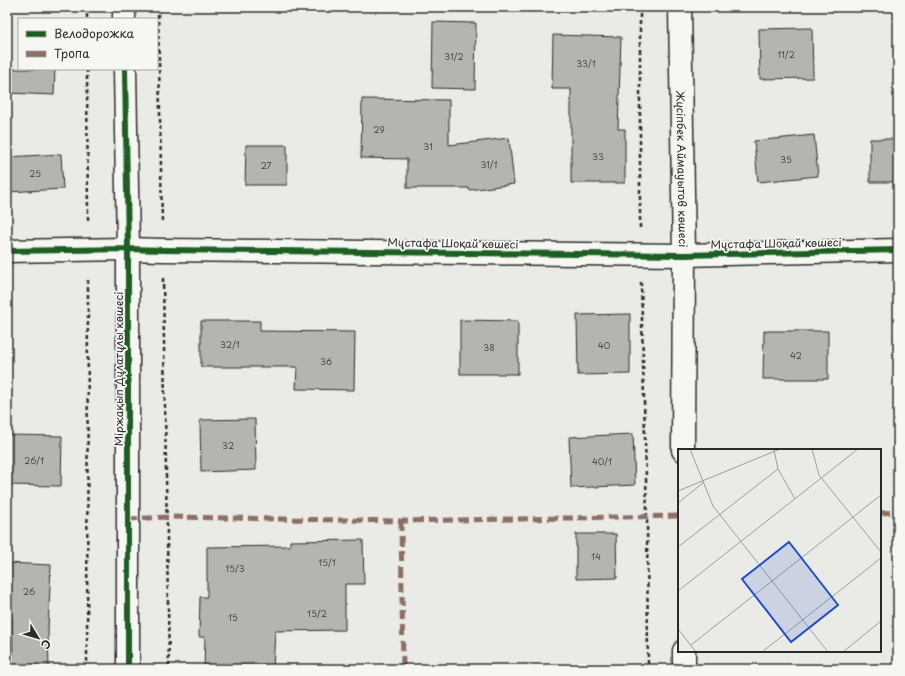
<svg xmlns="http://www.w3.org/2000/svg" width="905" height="676" font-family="'Playpen Sans',sans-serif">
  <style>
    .building { fill: #b4b4b1; stroke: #2b2b2b }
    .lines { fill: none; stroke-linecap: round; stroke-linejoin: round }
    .street-casing { stroke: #2b2b2b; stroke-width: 25 }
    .path { stroke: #2b2b2b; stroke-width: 2.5; stroke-dasharray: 4 3; stroke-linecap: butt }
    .street { stroke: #f6f6f2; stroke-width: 22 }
    .quiet { stroke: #8d6e63; stroke-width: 5; stroke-dasharray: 10 5; stroke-linecap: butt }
    .cycleway-casing { stroke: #f6f6f2; stroke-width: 8 }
    .cycleway { stroke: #1b5e20; stroke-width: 6 }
    .labels { text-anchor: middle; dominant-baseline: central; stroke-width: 3.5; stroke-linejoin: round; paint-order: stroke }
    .number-label { font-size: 9px; fill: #4d4d4c }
    .street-label { font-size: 11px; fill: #2b2b2b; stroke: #f6f6f2 }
    .inset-road { fill: none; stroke: #9e9e9b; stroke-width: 1 }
    .view { fill: #1d4ed8; fill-opacity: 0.15; stroke: #1d4ed8; stroke-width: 2 }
    .inset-edge { fill: none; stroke: #2b2b2b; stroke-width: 2 }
  </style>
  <rect width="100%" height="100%" fill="#eaeae6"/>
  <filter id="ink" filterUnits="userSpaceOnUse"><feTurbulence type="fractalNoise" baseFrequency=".025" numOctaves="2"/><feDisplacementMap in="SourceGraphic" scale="8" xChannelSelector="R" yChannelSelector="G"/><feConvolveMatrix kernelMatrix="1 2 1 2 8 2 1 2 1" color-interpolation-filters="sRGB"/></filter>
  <g filter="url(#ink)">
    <path class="building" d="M433,22l43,1 -1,66 -43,-1z
      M812,28l1,50 -53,1 -1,-50z
      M553,35l68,2 -3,92h7v54h-54v-94h-19z
      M7,69h48l-1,26 -47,-2z
      M362,99l87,1v45l60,-7 5,46 -45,6v-2h-62v-29l-46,-1z
      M814,135l4,41 -60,6 -4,-41z
      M870,139h28v43h-28z
      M246,145h41v40h-42z
      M61,154l2,35 -56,3v-35z
      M630,314v60l-52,1 -1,-60z
      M460,320l58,1v53h-58z
      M201,321h59v10l95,1 -1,58 -58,-1 1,-22h-96z
      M764,331h64v48h-65z
      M255,419l1,51 -55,2 -1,-52z
      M633,434l2,51 -64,3 -2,-51z
      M7,435l55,1 -1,50 -54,-1z
      M576,534h40l1,44 -41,1z
      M363,540l1,44h-19v46l-70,1 -2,38h-69l1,-32h-6l1,-40h7v-50l83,-1v-5z
      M7,563l44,2 -3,65 1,39h-36l-1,-52h-5z"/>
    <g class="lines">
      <g class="street-casing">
        <g id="street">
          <path d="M124,7v12"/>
          <path id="s1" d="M680,7l4,248 -1,195"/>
          <path d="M125,69l3,180v420"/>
          <path d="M7,251l121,-2 35,1 521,5 214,-5"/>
          <path d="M684,651v18"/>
        </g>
      </g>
      <path class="path" d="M87,7v12
        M158,7l4,216
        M640,7v222
        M87,69l1,153
        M163,278l6,391
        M641,282l6,235 1,152
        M87,669l1,-392"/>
      <use href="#street" class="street"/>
      <path class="quiet" d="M880,513l18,-1
        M128,519l40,-2 233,4 278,-5
        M401,521l2,148"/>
      <g class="cycleway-casing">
        <path id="cycleway" d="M125,69l3,180v420
          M7,251l121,-2 35,1 521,5 214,-5"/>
      </g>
      <use href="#cycleway" class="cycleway"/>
    </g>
  </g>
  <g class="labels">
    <g class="number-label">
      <text x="786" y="54">11/2</text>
      <text x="454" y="56">31/2</text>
      <text x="586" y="63">33/1</text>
      <text x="379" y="129">29</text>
      <text x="428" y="146">31</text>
      <text x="598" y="156">33</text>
      <text x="786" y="159">35</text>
      <text x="489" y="164">31/1</text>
      <text x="266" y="165">27</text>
      <text x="35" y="173">25</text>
      <text x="230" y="344">32/1</text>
      <text x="604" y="345">40</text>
      <text x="489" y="347">38</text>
      <text x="796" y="355">42</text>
      <text x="326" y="361">36</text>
      <text x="228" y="445">32</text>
      <text x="34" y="460">26/1</text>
      <text x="602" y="461">40/1</text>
      <text x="596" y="556">14</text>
      <text x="327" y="562">15/1</text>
      <text x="235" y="568">15/3</text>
      <text x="29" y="591">26</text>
      <text x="317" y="613">15/2</text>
      <text x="233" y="617">15</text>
    </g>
    <g class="street-label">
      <text stroke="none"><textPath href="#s1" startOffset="162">Жүсіпбек Аймауытов көшесі</textPath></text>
      <text transform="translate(453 243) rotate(1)">Мұстафа Шоқай көшесі</text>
      <text transform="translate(776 243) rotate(-1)">Мұстафа Шоқай көшесі</text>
      <text transform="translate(118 369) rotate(-90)">Міржақып Дұлатұлы көшесі</text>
    </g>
  </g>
  <g transform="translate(678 449)">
    <rect width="203" height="203" fill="#eaeae6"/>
    <path class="inset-road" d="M12,0l23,57 115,146M134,0l7,26 62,77M96,1l4,19 17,30M0,42l102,-42M0,54l26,-21M0,98l100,-78M0,142l180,-142M0,180l18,23M13,196l190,-150M84,203l119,-94M165,203l38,-31"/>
    <path class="view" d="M111,93l49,63 -47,37 -49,-63z"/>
    <rect width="203" height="203" class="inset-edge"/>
  </g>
  <rect width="905" height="676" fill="none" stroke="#f6f6f2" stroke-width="24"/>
  <rect x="12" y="12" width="881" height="652" fill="none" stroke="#2b2b2b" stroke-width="1.5" filter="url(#ink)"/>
  <rect x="18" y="18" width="140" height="52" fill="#f6f6f2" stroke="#a5a5a2"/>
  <rect x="26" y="31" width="20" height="6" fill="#1b5e20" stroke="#a5a5a2"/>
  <text x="54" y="38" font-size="12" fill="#2b2b2b">Велодорожка</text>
  <rect x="26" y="51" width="20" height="6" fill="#8d6e63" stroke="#a5a5a2"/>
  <text x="54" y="58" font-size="12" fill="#2b2b2b">Тропа</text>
  <g transform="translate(38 638) rotate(128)" stroke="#f6f6f2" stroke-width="3" paint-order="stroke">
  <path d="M0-3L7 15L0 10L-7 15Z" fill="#2b2b2b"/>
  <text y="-6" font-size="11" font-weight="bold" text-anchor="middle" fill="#2b2b2b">С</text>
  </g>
</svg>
